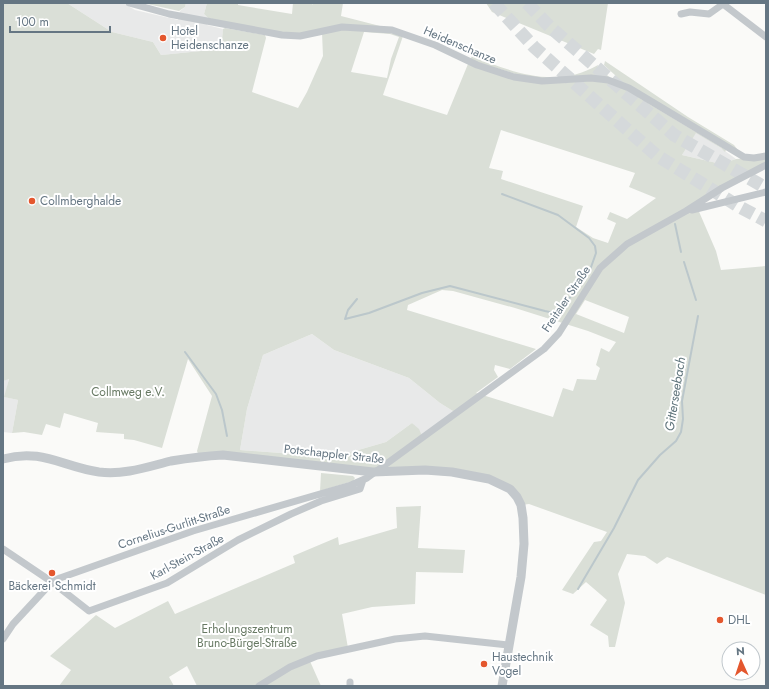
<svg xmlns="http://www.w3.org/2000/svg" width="769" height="689" font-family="Jost,sans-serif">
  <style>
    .built { fill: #e8e9e9 }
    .green { fill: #dadfd7; fill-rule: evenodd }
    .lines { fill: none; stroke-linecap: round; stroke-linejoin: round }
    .stream { stroke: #bbc7cb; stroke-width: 2 }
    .motorway-tunnel { stroke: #d5d9db; stroke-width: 13; stroke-dasharray: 13 6; stroke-linecap: butt }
    .minor { stroke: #c3c8cc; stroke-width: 7 }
    .tertiary { stroke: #c3c8cc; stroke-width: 9 }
    .poi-dot { fill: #e4572e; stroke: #fff; stroke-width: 1.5 }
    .labels { text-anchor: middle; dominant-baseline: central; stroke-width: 4; stroke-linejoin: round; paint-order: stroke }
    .poi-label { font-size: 12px; fill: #657683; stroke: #fff; text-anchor: start }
    .street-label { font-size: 12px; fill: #657683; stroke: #fff }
    .park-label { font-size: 12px; fill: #687a64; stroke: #fff }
    .water-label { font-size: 13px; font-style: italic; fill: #60757c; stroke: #fff }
  </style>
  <rect width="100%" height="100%" fill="#fafaf8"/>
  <path class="built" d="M67,3h56l12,7 43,10 2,-9 5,-4 1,-4h21l-3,11 4,4 -1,7 16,4 -2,20 -60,6 -8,-13 -41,-10z
    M696,132l25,16 15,11 -15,5 -39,-9z
    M312,334l22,16 75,28 31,25 16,10 -33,24 -11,-14 -26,19 -52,15 -94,-7 7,-41 16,-54z
    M9,378l-4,19 13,3 -6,33 -9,-1v-51z"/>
  <path class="green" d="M3,3h64l45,29 41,10 8,13 60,-6 2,-20 2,-1 40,7 1,3 -14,54 46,16 9,-16 16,-36 -1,-23c25,-7 56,-3 81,3l-20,59 64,20 21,-51 48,16h70l30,4 110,66 -1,2 -4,-4 -25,-15 -14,22 39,9 15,-5 30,-2v5l-69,45 19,44 5,19 45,-4v329l-99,-38 -10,7 -12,-8 -18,-2 -9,20 7,29 -10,44h-6l-1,-11 -18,-11 17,-25 -21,-18 -13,12 -11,-4 32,-48 7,-1 6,-9 -78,-28 -8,1 -4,-8 -28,-18 -290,-23 -2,-5 15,-55 -24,-37 -26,89 -28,-8 -10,-1v-5l-28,-2 2,-9 -34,-10 -4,15 -14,-4 -4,11 -18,-3 -12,1 6,-33 -14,-3 5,-18 -6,2zM364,32l26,2 9,3 -8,22 -4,19 -36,-6zM501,130l134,43 -6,14 27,11 -29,21 -17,-7 -3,7 9,4 -8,20 -15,-5 -17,-11 7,-21 -82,-27 2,-8 -14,-3zM442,290l11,1 62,17 73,23 28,11 -7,10 -8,-4 -5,17 4,3 -4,12 -19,-1 -4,12 -10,-3 -10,29 -77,-24 22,-16 -4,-7 1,-5 15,4 26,-20 -129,-39 1,-5zM585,300l44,17 -5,16 -48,-19zM312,334l22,16 75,28 31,25 16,10 -34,23 -3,-7 -7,-6 -26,19 -52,15 -94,-7 7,-41 16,-54z
    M143,3h43l-1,4 -6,4z
    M207,3h31v2l54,9 1,-11h19l1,2v-2h30l-2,13 39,10 -77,8 -34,-3 -61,-13 -4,-4z
    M486,3h122l-7,47 -3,-1 -4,5 -102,-42z
    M472,56c41,17 85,33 126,9l-1,5 4,4 4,-1 5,5 -64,1 -24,-3 -52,-16z
    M605,61l83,56 46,28 7,9 -124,-73 -1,-5 -12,-11z
    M321,473l32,3 2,2 -2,3 -33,10z
    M421,506l-3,42 47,2 -2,23 -47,-1 -1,32 -43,3 -30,7 6,34 -39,11 12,27h-124l-10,-20 -18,11 5,9h-115l12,-16 -21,-14 46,-41 19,13 53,-27 7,13 120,-51 -2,-7 45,-19 1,8 58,-17 -1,-21z"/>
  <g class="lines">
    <path class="stream" d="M675,224l6,28
      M684,262l12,38
      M357,299l-9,11 -3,9 24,-6 53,-20 28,-7 95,25 9,2 6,-2 30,-41 6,-17 -1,-7 -6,-8 -31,-23 -56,-21
      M185,352l31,42 6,16 5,26
      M578,589l36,-61 24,-48 22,-25 16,-14 5,-9 2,-13 -1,-18 16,-85"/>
    <path class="motorway-tunnel" d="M494,3l40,44 122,108 82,51 28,15
      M527,3l22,23 125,109 92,53"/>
    <path class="minor" d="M129,3l40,11 113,21 18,1 42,-9 50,3 43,15 42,20 37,12 28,4 49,-3 17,2 21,8 115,69 10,1 12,-2
      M723,4l43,33
      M681,14l9,-2 19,2 14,-10
      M692,210l74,-18
      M3,549l49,33 37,29 78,-28 71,-43 53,-26 30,-13 39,-12 3,-9
      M3,639l10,-15 39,-42 8,-4 133,-47 158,-46 16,-7 177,-129 15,-16 41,-65 27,-24 59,-33 36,-23 44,-23
      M259,686l31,-19 27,-11 78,-17 30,-3 83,9
      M350,686v-4"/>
    <path class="tertiary" d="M3,459c39,-11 60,8 96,13 26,3 48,-5 72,-11 18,-3 34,-5 52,-6l150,17 52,-2 27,2 37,7 21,10 7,8 4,8 2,13 1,26 -3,33 -19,109"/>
  </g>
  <g class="poi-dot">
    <circle cx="163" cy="38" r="4"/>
    <circle cx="32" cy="201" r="4"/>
    <circle cx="52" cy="573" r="4"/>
    <circle cx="720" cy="620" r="4"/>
    <circle cx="484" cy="664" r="4"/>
  </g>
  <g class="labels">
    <g class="poi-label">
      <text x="171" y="31">Hotel<tspan x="171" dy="14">Heidenschanze</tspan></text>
      <text x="40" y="201">Collmberghalde</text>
      <text x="52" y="586" text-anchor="middle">Bäckerei Schmidt</text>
      <text x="728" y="620">DHL</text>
      <text x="492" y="657">Haustechnik<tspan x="492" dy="14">Vogel</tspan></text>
    </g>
    <g class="street-label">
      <text transform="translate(460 45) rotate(23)">Heidenschanze</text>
      <text transform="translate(566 299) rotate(-56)">Freitaler Straße</text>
      <text transform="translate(334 454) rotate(6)">Potschappler Straße</text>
      <text transform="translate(174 527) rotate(-18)">Cornelius-Gurlitt-Straße</text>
      <text transform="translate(187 557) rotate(-29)">Karl-Stein-Straße</text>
    </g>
    <g class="park-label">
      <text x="128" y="392">Collmweg e.V.</text>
      <text x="247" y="629">Erholungszentrum<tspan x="247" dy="14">Bruno-Bürgel-Straße</tspan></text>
    </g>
    <g class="water-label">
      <text transform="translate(675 394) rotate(-81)">Gitterseebach</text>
    </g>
  </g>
  <rect width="769" height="689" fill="none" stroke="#657683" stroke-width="8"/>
  <g transform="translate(741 661) rotate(357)"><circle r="19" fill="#ffffff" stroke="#c1c8cd"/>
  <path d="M0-3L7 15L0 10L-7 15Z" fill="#e4572e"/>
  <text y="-6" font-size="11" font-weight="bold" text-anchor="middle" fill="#657683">N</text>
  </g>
  <path d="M10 26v6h100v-6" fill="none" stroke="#657683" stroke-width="2"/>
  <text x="16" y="26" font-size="12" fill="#657683" stroke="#ffffff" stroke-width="3" paint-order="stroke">100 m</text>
</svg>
